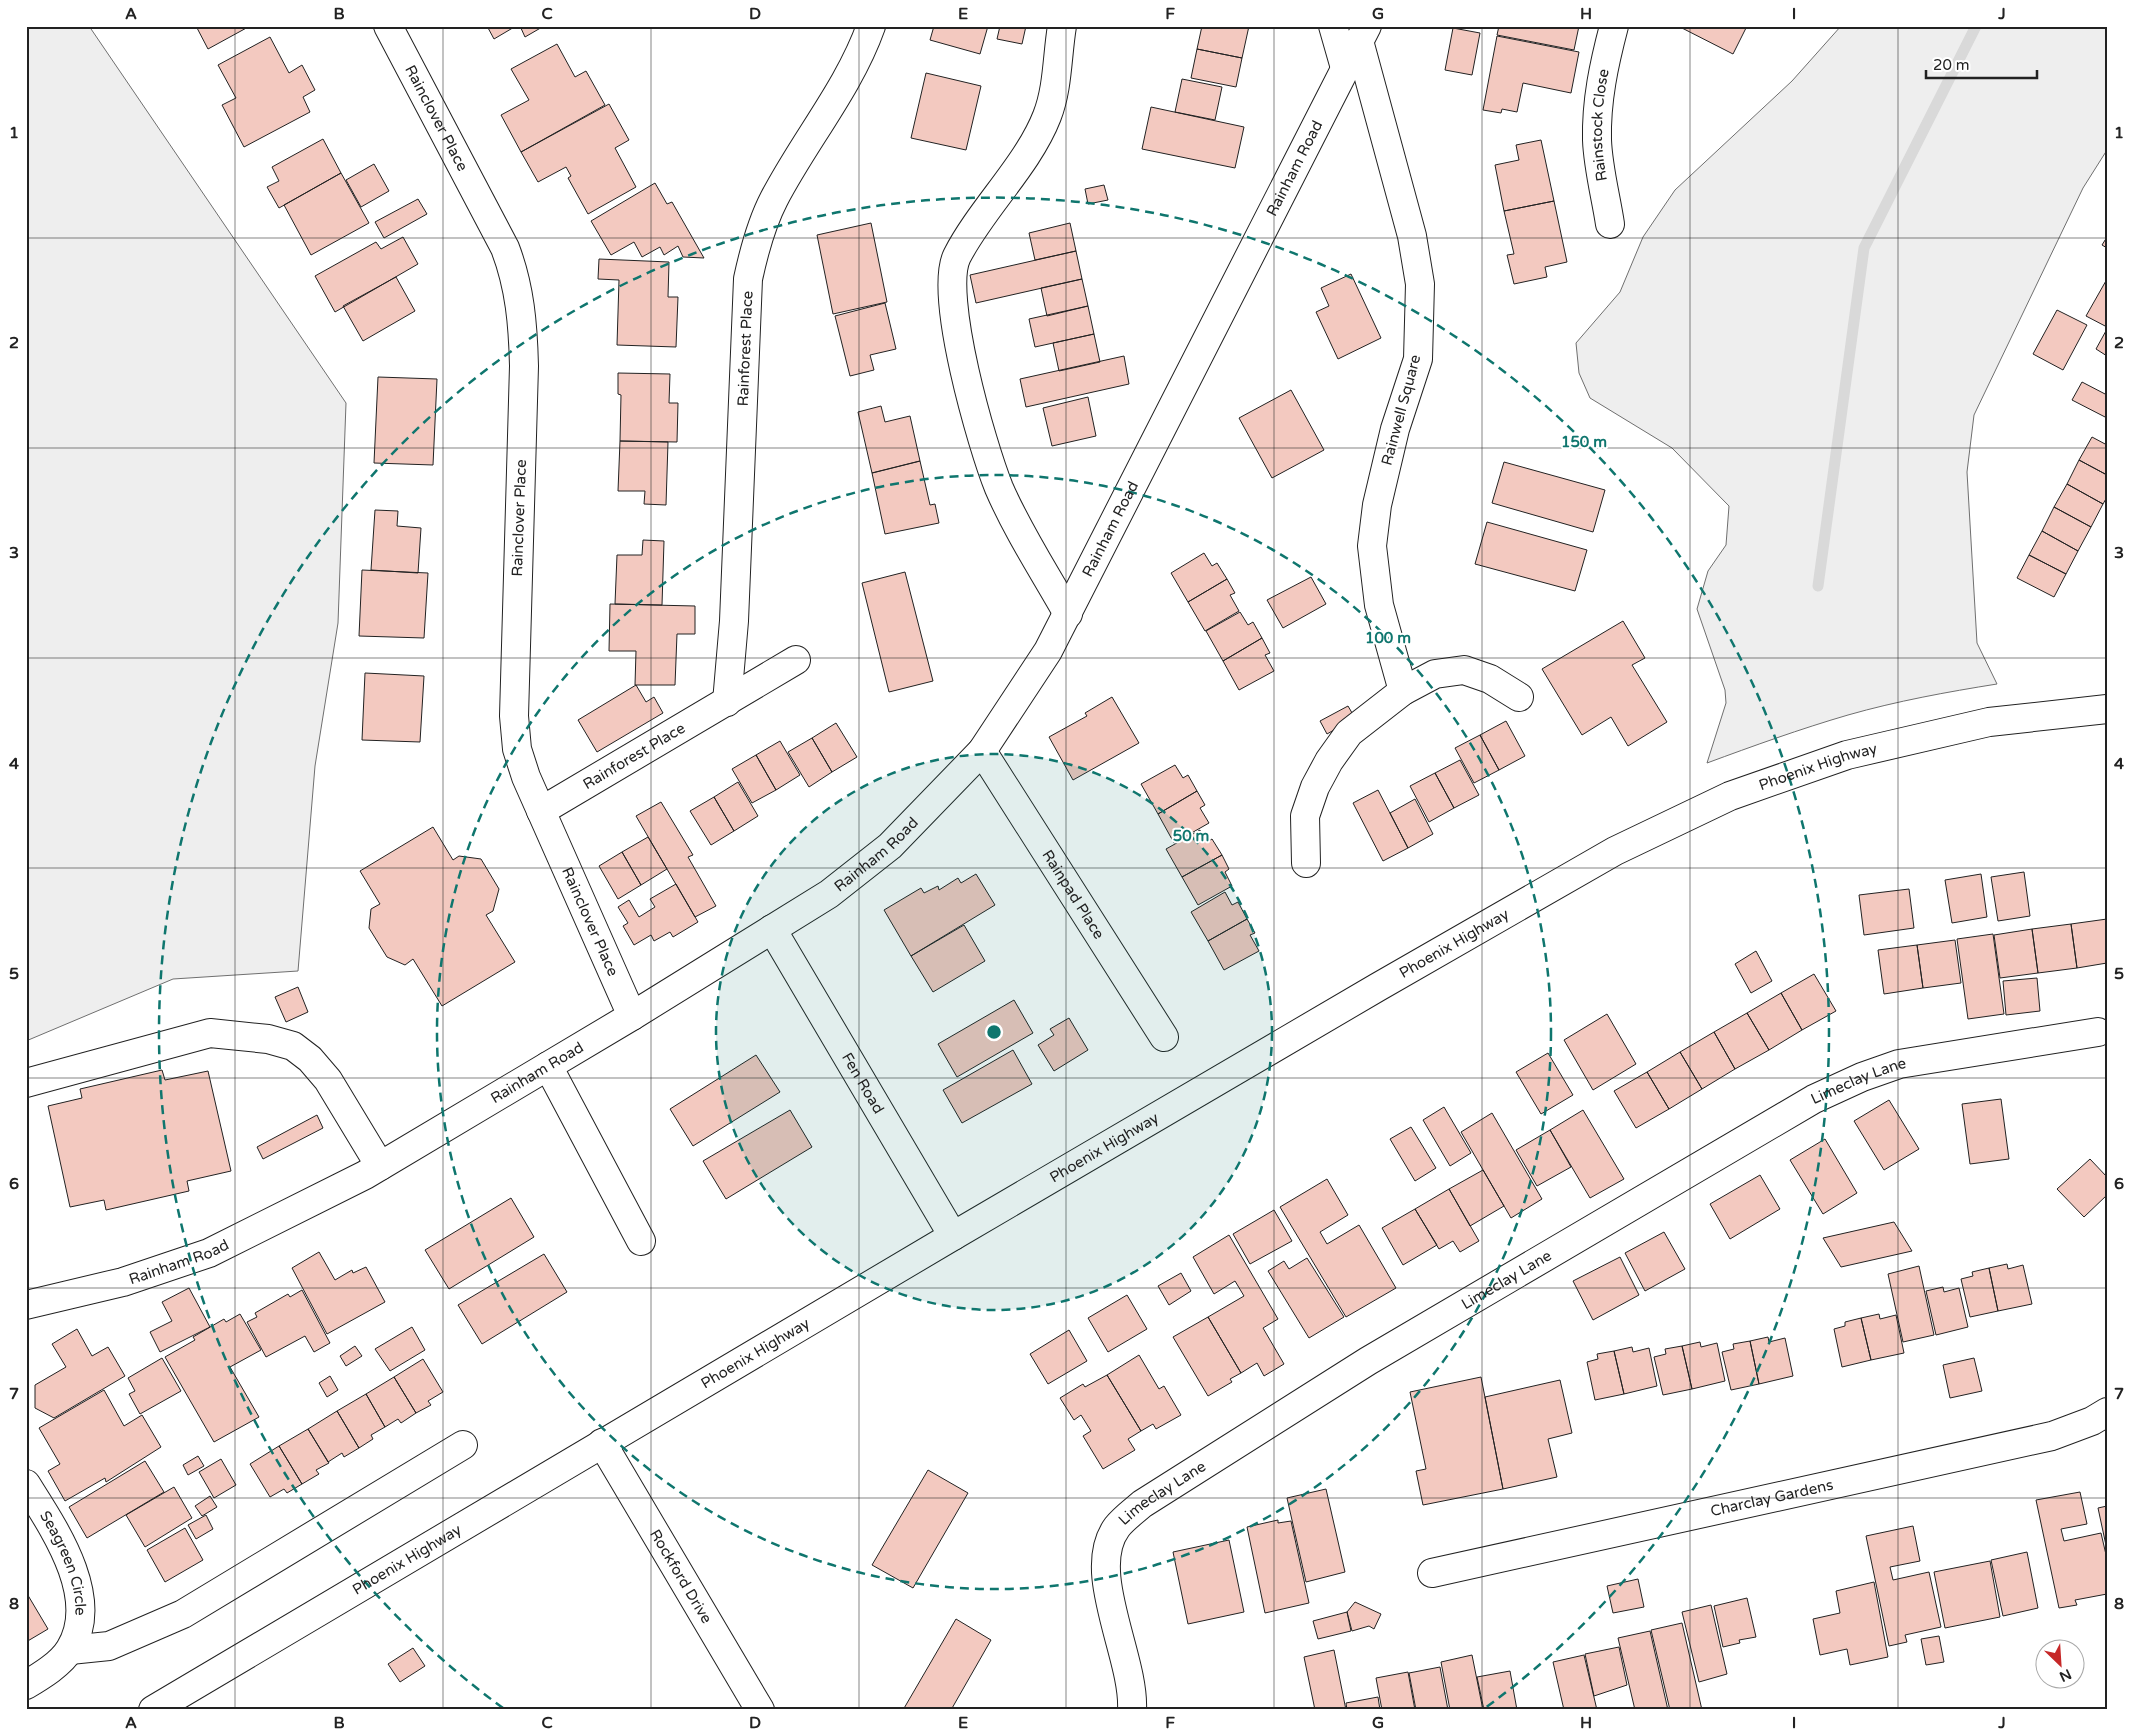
<svg xmlns="http://www.w3.org/2000/svg" width="2133" height="1736" font-family="'Varela Round',sans-serif">
  <style>
    .green { fill: #eee; stroke: #6f6f6f }
    .lines { fill: none; stroke-linecap: round; stroke-linejoin: round }
    .stream { stroke: #d9d9d9; stroke-width: 11 }
    .building { fill: #f3c9c0; stroke: #222 }
    .minor-casing { stroke: #222; stroke-width: 30 }
    .major-casing { stroke: #222; stroke-width: 30 }
    .minor { stroke: #fff; stroke-width: 28 }
    .major { stroke: #fff; stroke-width: 28 }
    .grid { fill: none; stroke: #222; stroke-width: 1; stroke-opacity: 0.55 }
    .ring { fill: none; stroke: #0f766e; stroke-width: 2.5; stroke-dasharray: 9 6 }
    .labels { text-anchor: middle; dominant-baseline: central; stroke-width: 4; stroke-linejoin: round; paint-order: stroke }
    .street-label { font-size: 15px; fill: #222; stroke: #fff }
    .centre { fill: #0f766e; stroke: #fff; stroke-width: 2.5 }
    .ring-label { font-size: 15px; text-anchor: middle; font-weight: bold; fill: #0f766e; stroke: #fff; stroke-width: 4; stroke-linejoin: round; paint-order: stroke }
    .neatline { fill: none; stroke: #222; stroke-width: 2 }
    .grid-label { font-size: 16px; text-anchor: middle; font-weight: bold; fill: #222 }
  </style>
  <rect width="100%" height="100%" fill="#fff"/>
  <path class="green" d="M26,26h63l257,377 -8,220 -23,143 -17,205 -125,8 -147,62z
    M1841,26h266v124l-24,38 -109,227 -7,57 10,171 20,41c-50,8 -100,17 -149,31 -48,14 -95,31 -141,48l19,-60 -1,-13 -28,-81 11,-38 18,-26 3,-39 -57,-58 -82,-50 -11,-25 -3,-30 44,-51 23,-55 32,-47 117,-109z"/>
  <g class="lines">
    <path class="stream" d="M1818,586l46,-338 112,-222"/>
  </g>
  <path class="building" d="M196,26h54l-42,23z
    M487,26h29l-22,13z
    M520,26h24l-19,11z
    M934,26h54l-8,28 -50,-14z
    M1000,26h26l-4,18 -25,-5z
    M1202,26h47l-7,32 -45,-9z
    M1499,26h80l-5,24 -77,-15z
    M1678,26h69l-14,28z
    M1453,28l27,5 -8,42 -27,-5z
    M1497,36l82,16 -8,41 -48,-10 -6,29 -15,-3 -1,4 -18,-3z
    M270,37l19,36 13,-8 13,25 -12,7 7,15 -66,35 -22,-42 14,-7 -18,-33z
    M557,44l18,33 11,-6 19,34 -84,47 -20,-37 28,-15 -18,-31z
    M1197,49l45,9 -6,29 -45,-9z
    M926,73l55,13 -15,64 -55,-12z
    M1182,79l40,8 -7,33 -40,-8z
    M609,104l20,36 -14,8 21,39 -48,27 -20,-36 3,-2 -5,-9 -28,15 -17,-30z
    M1151,107l93,20 -9,41 -93,-19z
    M323,139l18,34 -62,35 -12,-21 12,-6 -7,-14z
    M1541,140l13,61 -50,10 -9,-46 24,-5 -3,-15z
    M374,164l15,27 -28,16 -15,-27z
    M341,173l28,50 -58,32 -27,-50z
    M655,183l12,21 5,-2 32,56 -21,-1 -5,-11 -14,9 -4,-8 -18,10 -8,-15 -23,13 -20,-34z
    M1104,185l4,15 -20,4 -3,-15z
    M418,199l9,15 -43,24 -9,-16z
    M1554,201l13,61 -22,5 2,10 -33,7 -7,-29 7,-1 -10,-43z
    M871,223l16,79 -54,12 -16,-79z
    M1070,223l6,28 -41,9 -6,-27z
    M403,237l15,27 -83,48 -20,-36 61,-34 5,7z
    M2107,237v11l-5,-3z
    M1076,251l6,28 -106,24 -6,-28z
    M599,259l70,3 -1,35h10l-2,50 -59,-2 2,-65 -21,-1z
    M1351,274l30,64 -43,21 -22,-47 13,-6 -8,-18z
    M396,277l19,34 -52,30 -20,-35z
    M1082,279l6,27 -41,10 -6,-28z
    M2107,279v48l-21,-11z
    M885,303l11,46 -26,6 4,15 -24,6 -15,-60z
    M1088,306l6,28 -59,13 -6,-28z
    M2057,310l30,15 -24,45 -30,-16z
    M2107,329v27l-11,-7z
    M1094,334l6,28 -41,9 -6,-28z
    M1124,356l5,28 -103,23 -6,-28z
    M618,373l52,1 -1,29h9l-1,39 -57,-1 1,-46 -3,-1z
    M378,377l59,2 -4,86 -59,-2z
    M2082,382l25,13v23l-35,-18z
    M1291,390l33,60 -52,28 -33,-60z
    M1088,397l8,39 -44,10 -9,-38z
    M881,406l4,16 25,-6 10,45 -48,12 -14,-61z
    M2092,437l15,8v30l-28,-15z
    M620,441l48,1 -2,63 -22,-1 1,-13h-27z
    M2079,460l28,15v22l-4,7 -36,-20z
    M920,461l10,44 5,-1 4,19 -54,11 -13,-61z
    M1504,462l101,28 -12,42 -101,-29z
    M2067,484l36,20 -12,23 -37,-20z
    M2054,507l37,20 -13,24 -36,-20z
    M375,510l23,1 -1,15 24,2 -3,45 -47,-3z
    M1487,522l100,28 -12,41 -100,-27z
    M2042,531l36,20 -12,23 -37,-19z
    M643,540l21,1 -2,64 -47,-1 2,-49h25z
    M1204,553l8,13 5,-3 10,16 -39,23 -17,-29z
    M2029,555l37,19 -12,23 -37,-19z
    M362,570l66,3 -4,65 -65,-2z
    M905,572l28,109 -44,11 -27,-109z
    M1311,577l15,27 -43,24 -16,-28z
    M1227,579l8,14 -5,2 9,16 -34,20 -17,-29z
    M610,604l85,2v28h-18l-2,51h-40l1,-34h-27z
    M1240,612l8,13 5,-3 9,16 -39,23 -17,-30z
    M1623,621l22,37 -13,7 35,57 -39,24 -17,-29 -29,18 -40,-66z
    M1262,638l8,15 -5,2 9,16 -35,19 -16,-29z
    M365,673l59,3 -4,66 -58,-2z
    M636,685l10,17 8,-5 9,16 -66,39 -19,-32z
    M1112,697l27,46 -66,37 -24,-43 38,-21 -2,-3z
    M1348,706l7,12 -28,16 -7,-13z
    M1506,721l19,35 -26,14 -19,-35z
    M836,723l21,34 -25,15 -20,-34z
    M1480,735l19,35 -25,13 -19,-35z
    M812,738l20,34 -23,15 -21,-35z
    M780,741l20,34 -24,15 -20,-35z
    M756,755l20,35 -24,13 -20,-34z
    M1460,760l19,35 -25,13 -19,-35z
    M1175,765l8,13 5,-3 9,16 -39,23 -17,-30z
    M1435,773l19,35 -25,14 -19,-36z
    M738,782l20,34 -24,15 -20,-34z
    M1378,790l30,58 -25,13 -30,-58z
    M1197,791l8,14 -5,3 9,15 -35,20 -16,-29z
    M714,797l20,34 -23,14 -21,-34z
    M1415,799l18,35 -25,14 -18,-35z
    M661,802l32,53 -5,2 28,49 -21,11 -59,-101z
    M433,827l20,33 6,-4 22,3 18,30 -6,22 -7,4 29,47 -73,44 -29,-47 -8,6 -18,-8 -18,-29 2,-19 9,-5 -20,-33z
    M1200,830l7,12 5,-3 10,16 -40,22 -16,-28z
    M648,837l19,32 -26,16 -19,-33z
    M622,852l19,33 -23,14 -19,-33z
    M1222,855l7,14 -4,3 7,14 -34,19 -16,-28z
    M2024,872l6,44 -32,5 -7,-44z
    M976,874l19,31 -84,51 -27,-46 37,-22 3,5 14,-7 1,4 19,-12 3,5z
    M1981,874l6,43 -35,6 -7,-43z
    M676,884l22,38 -25,15 -3,-5 -16,9 -3,-6 -17,10 -11,-19 5,-3 -10,-16 11,-7 10,17 16,-10 -5,-8z
    M1909,889l5,39 -50,7 -5,-40z
    M1225,892l7,13 6,-3 9,17 -39,22 -17,-29z
    M1247,919l8,14 -5,2 9,16 -35,19 -16,-29z
    M2107,919v44l-30,5 -6,-44z
    M2071,924l6,44 -39,5 -6,-44z
    M964,925l21,36 -52,31 -22,-36z
    M2032,929l6,44 -38,5 -6,-43z
    M1993,934l11,80 -36,5 -11,-80z
    M1955,940l6,43 -38,5 -6,-43z
    M1917,945l6,43 -39,6 -6,-44z
    M1756,951l16,30 -21,12 -16,-29z
    M1814,974l22,37 -34,19 -21,-37z
    M2037,978l3,33 -34,4 -3,-34z
    M298,987l10,25 -22,10 -11,-25z
    M1781,993l21,37 -33,20 -22,-37z
    M1014,1000l19,33 -76,44 -19,-33z
    M1747,1013l22,37 -34,19 -21,-37z
    M1607,1014l29,50 -43,26 -29,-50z
    M1069,1018l19,32 -34,21 -16,-26 16,-10 -4,-6z
    M1714,1032l21,37 -33,20 -22,-37z
    M1013,1050l19,34 -70,39 -19,-33z
    M1680,1052l22,37 -33,20 -22,-37z
    M1548,1053l25,42 -32,19 -25,-42z
    M756,1055l24,37 -87,54 -23,-37z
    M162,1070l3,10 43,-9 23,100 -44,10 2,10 -83,19 -2,-10 -34,7 -22,-101 34,-8 -2,-9z
    M1647,1072l22,37 -33,19 -22,-37z
    M2001,1099l8,60 -39,5 -8,-60z
    M1889,1100l30,49 -35,21 -30,-49z
    M1444,1107l27,46 -21,13 -27,-46z
    M790,1110l22,37 -86,52 -23,-38z
    M1583,1110l41,69 -34,19 -40,-68z
    M1492,1113l50,86 -31,19 -50,-86z
    M317,1115l6,13 -60,31 -6,-12z
    M1411,1127l25,41 -21,13 -25,-42z
    M1550,1130l21,37 -34,19 -21,-36z
    M1825,1139l32,54 -34,21 -33,-54z
    M2090,1159l17,18v18l-23,22 -27,-28z
    M1483,1170l21,36 -34,20 -21,-37z
    M1760,1175l20,34 -50,30 -20,-35z
    M1327,1179l21,36 -28,17 7,12 32,-19 37,63 -50,29 -66,-110z
    M1449,1189l30,52 -19,11 -7,-11 -14,8 -24,-40z
    M511,1198l23,39 -85,52 -24,-39z
    M1415,1209l22,36 -34,20 -21,-37z
    M1274,1210l18,31 -42,23 -17,-30z
    M1894,1222l18,29 -71,16 -18,-29z
    M1664,1232l21,37 -40,22 -20,-38z
    M1229,1235l49,84 -15,9 21,36 -20,12 -7,-13 -16,10 -33,-56 36,-21 -9,-15 -21,13 -21,-37z
    M319,1252l16,28 17,-10 1,3 13,-6 19,35 -58,32 -35,-66z
    M544,1254l23,38 -85,52 -24,-39z
    M1620,1257l19,38 -46,25 -20,-39z
    M1307,1258l37,59 -35,21 -41,-67 16,-10 5,8z
    M2007,1264l1,5 15,-4 9,39 -34,7 -9,-43z
    M1919,1266l15,69 -31,7 -15,-68z
    M1989,1268l9,43 -28,6 -9,-38 12,-3 -1,-4z
    M1181,1273l10,18 -22,14 -11,-19z
    M1943,1287l1,5 15,-4 9,39 -32,8 -10,-44z
    M189,1288l21,39 -50,25 -10,-20 22,-11 -10,-19z
    M302,1290l28,53 -16,9 -9,-16 -39,21 -19,-35 10,-5 -2,-4 33,-19 2,3z
    M1127,1295l20,34 -39,23 -20,-34z
    M240,1314l21,36 -31,17 29,50 -45,25 -49,-85 30,-17 -2,-3 31,-18 2,3z
    M1879,1314l1,5 16,-4 8,38 -33,7 -10,-42z
    M1208,1317l33,56 -11,6 2,3 -24,14 -35,-59z
    M1861,1318l10,42 -29,7 -8,-38 11,-3v-4z
    M412,1327l13,23 -35,21 -15,-22z
    M77,1329l15,27 16,-9 17,29 -71,42 -19,-10v-23l31,-18 -14,-23z
    M1069,1330l18,31 -39,23 -18,-30z
    M1768,1337l1,5 16,-4 8,38 -34,8 -9,-43z
    M1750,1341l9,43 -28,6 -9,-38 12,-3 -1,-5z
    M1700,1342l1,5 16,-4 8,38 -33,8 -10,-43z
    M355,1346l7,10 -16,10 -6,-10z
    M1682,1346l10,43 -29,6 -9,-38 12,-3 -1,-5z
    M1632,1347l1,5 16,-4 8,38 -33,8 -10,-43z
    M1614,1351l10,43 -29,6 -8,-38 11,-3 -1,-5z
    M1139,1355l20,34 5,-3 17,29 -25,14 -3,-5 -12,7 -34,-56z
    M162,1358l19,33 -41,23 -11,-20 6,-3 -7,-13z
    M1974,1358l8,33 -32,7 -7,-33z
    M423,1359l20,33 -15,9 3,4 -15,8 -22,-36z
    M1107,1375l34,56 -13,8 7,11 -32,19 -20,-33 8,-5 -10,-16 -7,5 -14,-22 23,-14 2,3z
    M330,1376l8,14 -11,7 -8,-14z
    M394,1377l22,36 -15,10 -3,-4 -13,8 -19,-33z
    M1481,1377l22,112 -80,16 -7,-34 10,-2 -16,-77z
    M1560,1380l12,53 -24,6 9,38 -54,12 -18,-92z
    M104,1390l20,36 18,-11 19,32 -55,35 -1,-4 -40,23 -17,-30 12,-7 -21,-36z
    M366,1394l19,33 -14,8 2,4 -14,9 -22,-37z
    M337,1411l22,37 -15,9 -2,-4 -14,9 -20,-33z
    M308,1429l21,34 -13,7 3,4 -17,10 -23,-38z
    M279,1446l23,38 -15,9 -3,-4 -14,8 -20,-33z
    M198,1456l6,10 -16,9 -5,-10z
    M221,1459l15,26 -22,13 -15,-26z
    M145,1461l19,31 -77,46 -18,-31z
    M928,1470l40,23 -55,95 -41,-23z
    M174,1487l18,31 -47,29 -19,-32z
    M1326,1489l19,83 -39,10 -19,-84z
    M2080,1492l7,32 -26,5 3,12 37,-8 6,26v35l-32,6 2,5 -18,3 -23,-108z
    M210,1496l7,11 -15,9 -7,-10z
    M2107,1506v44l-9,-42z
    M206,1515l7,14 -17,10 -8,-14z
    M1278,1520v3l13,-2 18,82 -44,10 -18,-86z
    M1913,1526l7,35 -30,6 3,13 36,-8 12,55 -36,8 2,7 -18,4 -23,-110z
    M185,1528l18,32 -38,22 -18,-32z
    M1229,1540l15,72 -56,12 -15,-72z
    M2027,1552l11,56 -35,8 -12,-56z
    M1990,1561l10,56 -55,11 -11,-56z
    M1638,1579l6,28 -31,6 -6,-27z
    M1874,1582l14,75 -38,8 -3,-16 -27,6 -7,-36 27,-6 -4,-22z
    M26,1592l22,37 -22,13z
    M1747,1598l9,39 -17,3 1,3 -17,4 -9,-41z
    M1355,1602l26,12 -7,15 -5,-3 -17,5 -5,-19z
    M1711,1605l16,69 -28,8 -17,-70z
    M1347,1612l4,19 -33,8 -5,-18z
    M956,1619l35,21 -40,70h-48z
    M1682,1623l20,87h-32l-19,-80z
    M1650,1631l18,79h-33l-17,-72z
    M1939,1636l5,26 -18,3 -5,-26z
    M1619,1647l8,38 -33,11 -9,-42z
    M413,1648l12,18 -25,16 -12,-18z
    M1334,1650l12,60h-31l-11,-53z
    M1472,1655l11,55h-33l-9,-48z
    M1584,1655l13,55h-33l-11,-48z
    M1440,1667l8,43h-32l-7,-37z
    M1510,1671l7,39h-33l-7,-33z
    M1408,1672l7,38h-33l-6,-32z
    M1378,1697l2,13h-33l-1,-7z"/>
  <g class="lines">
    <g class="minor-casing">
      <g id="minor">
        <path id="s1" d="M388,26l117,222c15,39 18,77 19,118l-10,350 3,33 9,28 106,239"/>
        <path d="M1062,26c-5,30 -4,62 -15,90 -19,49 -66,93 -90,140 -19,38 25,190 42,232 19,44 46,85 69,126"/>
        <path d="M1333,26l12,42"/>
        <path d="M1359,41l53,195 8,48 -2,75 -23,70 -18,76 -5,41 7,59 24,86"/>
        <path id="s2" d="M1610,224c-4,-27 -12,-56 -13,-84 -1,-39 7,-76 17,-114"/>
        <path id="s3" d="M727,702l7,-81 14,-342c6,-28 13,-55 26,-80 30,-58 75,-111 97,-173"/>
        <path id="s4" d="M982,751l182,286"/>
        <path id="s5" d="M541,811l255,-151"/>
        <path d="M1306,863l-1,-47 10,-29 14,-26 20,-28 54,-42 32,-17 29,-4 26,9 29,18"/>
        <path id="s6" d="M772,929l181,307"/>
        <path d="M548,1066l93,175"/>
        <path d="M26,1083l184,-50 58,6 25,7 17,13 18,21 52,86"/>
        <path id="s7" d="M26,1305l97,-23 86,-29 156,-78 267,-159 197,-122 61,-48 92,-95 66,-100 319,-625"/>
        <path id="s8" d="M602,1443l158,267"/>
        <path id="s9" d="M26,1484c27,43 76,113 44,165 -9,15 -29,27 -44,36"/>
        <path id="s10" d="M1432,1573l620,-137 40,-15 15,-9"/>
        <path d="M70,1650l39,-4 74,-32 280,-169"/>
        <path id="s11" d="M1132,1710c3,-53 -48,-139 -15,-183 6,-8 17,-16 25,-23l226,-143 446,-262 48,-22 37,-13 199,-32"/>
      </g>
    </g>
    <g class="major-casing">
      <g id="major">
        <path id="s12" d="M153,1710l800,-474 425,-249 237,-136 115,-55 117,-41 142,-33 118,-13"/>
      </g>
    </g>
    <use href="#minor" class="minor"/>
    <use href="#major" class="major"/>
  </g>
  <path class="grid" d="M235,26v1684M443,26v1684M651,26v1684M859,26v1684M1066,26v1684M1274,26v1684M1482,26v1684M1690,26v1684M1898,26v1684M26,238h2081M26,448h2081M26,658h2081M26,868h2081M26,1078h2081M26,1288h2081M26,1498h2081"/>
  <circle cx="994" cy="1032" r="278" fill="#0f766e" fill-opacity=".12"/>
  <g class="ring">
    <circle cx="994" cy="1032" r="278"/>
    <circle cx="994" cy="1032" r="557"/>
    <path d="M503 1708A835 835 0 1 1 1485 1708"/>
  </g>
  <g class="labels">
    <g class="street-label">
      <text stroke="none"><textPath href="#s1" startOffset="104">Rainclover Place</textPath></text>
      <text stroke="none"><textPath href="#s2" startOffset="100">Rainstock Close</textPath></text>
      <text stroke="none"><textPath href="#s7" startOffset="1779">Rainham Road</textPath></text>
      <text stroke="none"><textPath href="#s3" startOffset="354">Rainforest Place</textPath></text>
      <text transform="translate(1401 410) rotate(-75)">Rainwell Square</text>
      <text transform="translate(519 518) rotate(-88)">Rainclover Place</text>
      <text stroke="none"><textPath href="#s7" startOffset="1374">Rainham Road</textPath></text>
      <text stroke="none"><textPath href="#s5" startOffset="108">Rainforest Place</textPath></text>
      <text stroke="none"><textPath href="#s12" startOffset="1916">Phoenix Highway</textPath></text>
      <text stroke="none"><textPath href="#s7" startOffset="969">Rainham Road</textPath></text>
      <text stroke="none"><textPath href="#s4" startOffset="170">Rainpad Place</textPath></text>
      <text stroke="none"><textPath href="#s1" startOffset="942">Rainclover Place</textPath></text>
      <text stroke="none"><textPath href="#s12" startOffset="1510">Phoenix Highway</textPath></text>
      <text stroke="none"><textPath href="#s7" startOffset="565">Rainham Road</textPath></text>
      <text stroke="none"><textPath href="#s6" startOffset="179">Fen Road</textPath></text>
      <text stroke="none"><textPath href="#s11" startOffset="1055">Limeclay Lane</textPath></text>
      <text stroke="none"><textPath href="#s12" startOffset="1105">Phoenix Highway</textPath></text>
      <text stroke="none"><textPath href="#s7" startOffset="159">Rainham Road</textPath></text>
      <text stroke="none"><textPath href="#s11" startOffset="650">Limeclay Lane</textPath></text>
      <text stroke="none"><textPath href="#s12" startOffset="700">Phoenix Highway</textPath></text>
      <text stroke="none"><textPath href="#s11" startOffset="245">Limeclay Lane</textPath></text>
      <text stroke="none"><textPath href="#s10" startOffset="348">Charclay Gardens</textPath></text>
      <text stroke="none"><textPath href="#s12" startOffset="295">Phoenix Highway</textPath></text>
      <text stroke="none"><textPath href="#s9" startOffset="89">Seagreen Circle</textPath></text>
      <text stroke="none"><textPath href="#s8" startOffset="155">Rockford Drive</textPath></text>
    </g>
  </g>
  <circle cx="994" cy="1032" r="8" class="centre"/>
  <g class="ring-label">
    <text x="1584" y="447">150 m</text>
    <text x="1388" y="643">100 m</text>
    <text x="1191" y="841">50 m</text>
  </g>
  <rect width="2133" height="1736" fill="none" stroke="#ffffff" stroke-width="55"/>
  <g transform="translate(2060 1664) rotate(155)"><circle r="24" fill="#ffffff" stroke="#a7a7a7"/>
  <path d="M0-4L9 19L0 12L-9 19Z" fill="#c62828"/>
  <text y="-8" font-size="14" font-weight="bold" text-anchor="middle" fill="#222222">N</text>
  </g>
  <path d="M1926 70v8h111v-8" fill="none" stroke="#222222" stroke-width="2.5"/>
  <text x="1933" y="70" font-size="15" fill="#222222" stroke="#ffffff" stroke-width="4" paint-order="stroke">20 m</text>
  <rect x="28" y="28" width="2078" height="1680" class="neatline"/>
  <g class="grid-label">
    <text x="131" y="19">A</text>
    <text x="339" y="19">B</text>
    <text x="547" y="19">C</text>
    <text x="755" y="19">D</text>
    <text x="963" y="19">E</text>
    <text x="1170" y="19">F</text>
    <text x="1378" y="19">G</text>
    <text x="1586" y="19">H</text>
    <text x="1794" y="19">I</text>
    <text x="2002" y="19">J</text>
    <text x="14" y="138">1</text>
    <text x="2119" y="138">1</text>
    <text x="14" y="348">2</text>
    <text x="2119" y="348">2</text>
    <text x="14" y="558">3</text>
    <text x="2119" y="558">3</text>
    <text x="14" y="769">4</text>
    <text x="2119" y="769">4</text>
    <text x="14" y="979">5</text>
    <text x="2119" y="979">5</text>
    <text x="14" y="1189">6</text>
    <text x="2119" y="1189">6</text>
    <text x="14" y="1399">7</text>
    <text x="2119" y="1399">7</text>
    <text x="14" y="1609">8</text>
    <text x="2119" y="1609">8</text>
    <text x="131" y="1728">A</text>
    <text x="339" y="1728">B</text>
    <text x="547" y="1728">C</text>
    <text x="755" y="1728">D</text>
    <text x="963" y="1728">E</text>
    <text x="1170" y="1728">F</text>
    <text x="1378" y="1728">G</text>
    <text x="1586" y="1728">H</text>
    <text x="1794" y="1728">I</text>
    <text x="2002" y="1728">J</text>
  </g>
</svg>
